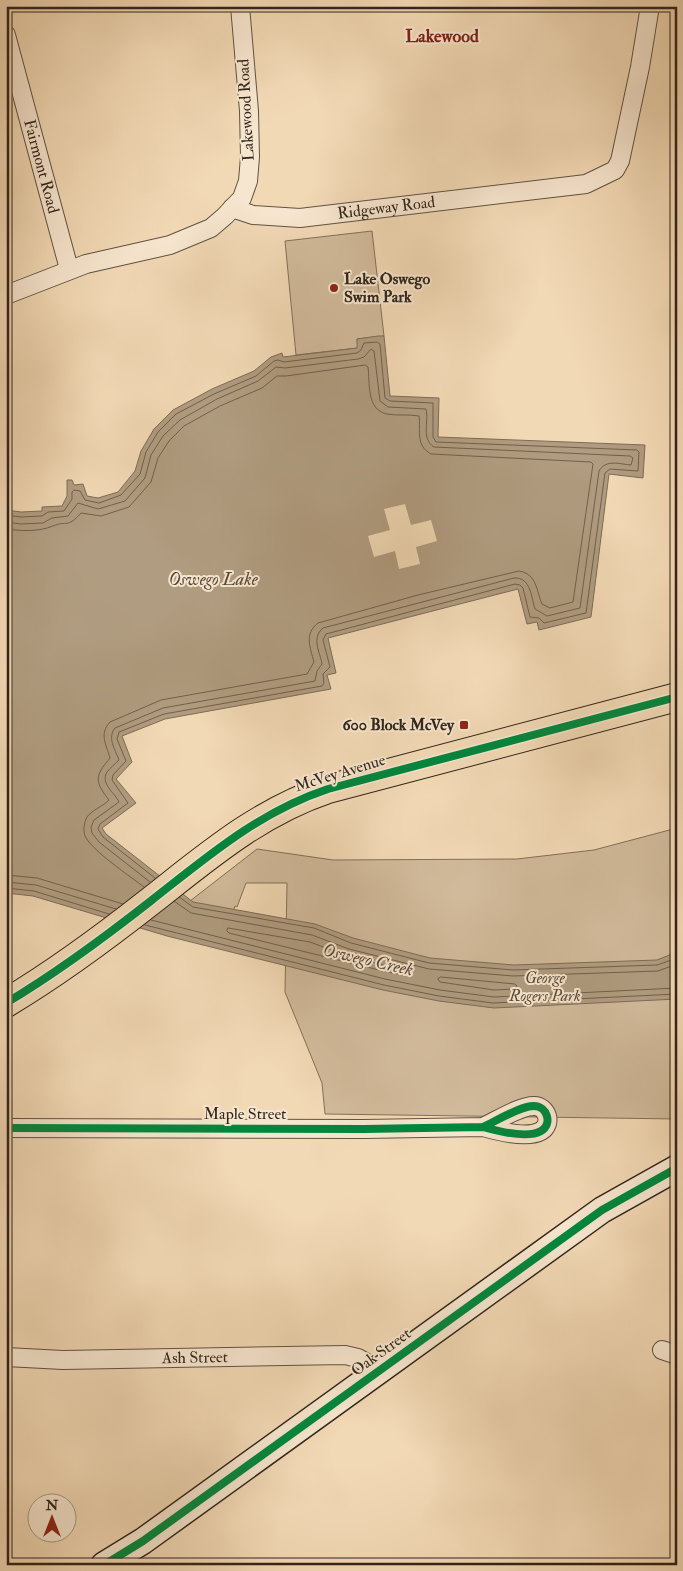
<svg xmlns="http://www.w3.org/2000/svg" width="683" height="1571" font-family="'IM FELL Double Pica',serif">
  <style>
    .green { fill: #d1ba9b; stroke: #81705a }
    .water { fill: #b09c80; stroke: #7d6c57 }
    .pier { fill: #f2d9b5 }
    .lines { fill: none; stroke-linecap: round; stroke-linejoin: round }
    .shore { stroke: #70604d; stroke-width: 1 }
    .street-casing { stroke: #615241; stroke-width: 20 }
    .secondary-casing { stroke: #31251a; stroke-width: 28 }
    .primary-casing { stroke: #31251a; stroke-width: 30 }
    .street { stroke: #f7e6cf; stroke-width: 18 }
    .secondary { stroke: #f7e6cf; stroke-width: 25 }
    .primary { stroke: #f2d9b5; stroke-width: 28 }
    .cycleway-casing { stroke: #f7e6cf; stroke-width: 11 }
    .cycleway { stroke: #00873e; stroke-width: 8 }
    .poi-dot { fill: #8f2418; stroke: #f7e6cf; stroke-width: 2 }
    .labels { text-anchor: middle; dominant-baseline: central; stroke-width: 4; stroke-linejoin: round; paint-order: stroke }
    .street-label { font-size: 16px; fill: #31251a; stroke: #f7e6cf }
    .poi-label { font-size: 16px; font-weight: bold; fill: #31251a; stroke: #f7e6cf; text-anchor: start }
    .park-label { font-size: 16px; font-style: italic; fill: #594a3a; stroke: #f7e6cf }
    .neighbourhood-label { font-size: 18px; font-weight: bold; fill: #7a1f14; stroke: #f7e6cf }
    .water-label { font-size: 18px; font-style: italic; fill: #574939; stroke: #f7e6cf }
  </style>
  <rect width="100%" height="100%" fill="#f2d9b5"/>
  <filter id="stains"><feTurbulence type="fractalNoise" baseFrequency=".004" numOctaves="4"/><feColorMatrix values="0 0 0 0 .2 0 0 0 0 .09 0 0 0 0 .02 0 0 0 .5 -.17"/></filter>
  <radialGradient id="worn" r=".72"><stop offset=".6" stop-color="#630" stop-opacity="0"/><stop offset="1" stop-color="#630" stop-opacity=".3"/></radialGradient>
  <path class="green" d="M372,231l12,105 -27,3 1,9 -62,7 -11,-114z
    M677,828v291l-352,-5 -3,-31 -37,-91 2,-109h-41l-9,24 -2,-1 -7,23 -56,-14 85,-66 76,11 184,-1 77,-9z"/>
  <path class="water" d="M378,336h6l6,60 49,2 -1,39 207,8 -2,33 -34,-4 -18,143 -52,13 -2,-8 -10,2 -9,-35 -190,49 8,35 -9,2 4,14 -166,30 -43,17 10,26 -16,17 20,24 -34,25 4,6 87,68 122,22 38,14 77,20 84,7 143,-5 20,-8v47l-183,9 -55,-7 -56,-11 -216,-54 -134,-40 -27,-3v-383l15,2 21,-1v-4l20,-1 5,-10v-16h5l2,5 9,-1 4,12 11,2 20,-6 17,-21 6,-20 13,-22 19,-19 39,-21 42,-18 17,-14 11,-4 1,4 74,-9v-9z"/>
  <path class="pier" d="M405,504l6,21 20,-5 6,21 -21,6 4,17 -21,5 -4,-18 -21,6 -6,-21 22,-6 -6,-21z"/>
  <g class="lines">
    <path class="shore" d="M6,515l15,2 21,-1 6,-4 16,-1 8,-12v-7l2,-2 6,1 5,9 14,3 22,-8 19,-21 6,-22 12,-20 18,-18 38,-20 42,-18 18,-15 4,-1 6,2 73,-9 4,-3 3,-7 13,-1 3,2 5,54 5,3 43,2v34l3,5 201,8 2,2 -1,19 -28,-2 -5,4 -19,140 -42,10 -5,-5 -9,-1 -7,-29 -3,-3 -5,-1 -189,50 -3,6 7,27 -7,7 1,9 -2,3 -158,28 -45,18 -2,7 9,22 -13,14 -1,5 16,23 -28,21 -2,5 5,8 52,41
      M6,522l15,2 22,-1 9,-5 16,-2 10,-13 20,6 27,-8 20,-23 6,-23 12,-19 17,-16 37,-21 41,-18 18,-14 9,1 73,-9 6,-2 7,-8 3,2 6,50 8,6 38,2c3,13 -5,30 8,38l196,9 3,2 -2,7c-12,-1 -25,-6 -32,6l-19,137 -33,8 -12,-7c-4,-12 -4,-32 -21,-31l-191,50c-12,10 -3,24 -1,36l-5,7 -2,10 -152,27 -48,20c-8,10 0,21 4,32 -4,4 -9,8 -12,12 -7,12 8,21 12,30l-25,18 -3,7 1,6 7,9 51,40
      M6,529c16,2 32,3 47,-3 14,-6 14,3 28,-13l20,3 28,-9 22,-25 7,-24 11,-17 15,-15 36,-20 42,-18 15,-12h9l79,-11 3,2c2,15 -2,43 19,47 10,2 21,0 32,2 2,15 -4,29 12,38l160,8 2,2 -20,138 -23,6 -8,-4c-6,-14 -5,-30 -23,-33l-101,24 -100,28c-14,11 -8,24 -4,39l-7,12 -146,26 -51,22c-11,12 -4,22 0,36 -8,10 -17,19 -8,32 2,4 5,7 7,10 -7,7 -17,10 -22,17 -3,6 -4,13 -2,19 7,15 45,40 59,51
      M6,875l31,3 86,26
      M6,882l30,3 80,24
      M6,888l28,3 75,23
      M179,897l14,10 121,21 37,15 78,20 84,7 144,-5 20,-7
      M174,901l17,12 121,22 37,14 80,20 84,7 145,-5 19,-7
      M151,920l234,59 55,11 54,7 183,-9
      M145,925l239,60 55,11 54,7 184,-9
      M228,928l82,14 37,14 52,13 2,3 -3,2 -11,-2 -158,-39 -2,-2z
      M441,977l74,7 2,2 -2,3 -21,1 -54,-8 -2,-3z"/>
    <g class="street-casing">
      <g id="street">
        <path id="s1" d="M6,35l63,234"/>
        <path id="s2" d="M232,208l21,7 47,3 286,-34 29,-14 5,-9 20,-94 10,-61"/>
        <path d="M6,295l80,-31 84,-19 41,-17 14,-12 17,-18 6,-17 2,-24 -1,-46 -9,-105"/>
        <path d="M6,1128l358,1 119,-2c14,4 44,12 58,4 12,-7 6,-25 -7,-25 -14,0 -38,15 -51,21"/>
        <path d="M662,1350l15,5"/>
        <path id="s3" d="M6,1357l57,3 282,-5 13,3 21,12"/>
      </g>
    </g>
    <g class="secondary-casing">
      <path id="secondary" d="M104,1565l39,-24 459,-331 75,-42"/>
    </g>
    <g class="primary-casing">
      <path id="primary" d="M6,1003c52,-31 99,-66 146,-103 56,-44 107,-88 176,-111l349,-92"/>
    </g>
    <use href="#street" class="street"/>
    <use href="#secondary" class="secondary"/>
    <use href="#primary" class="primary"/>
    <g class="cycleway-casing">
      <path id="cycleway" d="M6,1003c52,-31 99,-66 146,-103 56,-44 107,-88 176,-111l349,-92
        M6,1128l358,1 119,-2c14,4 44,12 58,4 12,-7 6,-25 -7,-25 -14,0 -38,15 -51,21
        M104,1565l39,-24 459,-331 75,-42"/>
    </g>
    <use href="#cycleway" class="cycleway"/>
  </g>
  <g class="poi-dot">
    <circle cx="334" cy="288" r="5"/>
    <rect x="459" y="720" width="10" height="10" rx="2.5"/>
  </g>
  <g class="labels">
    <g class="street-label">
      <text transform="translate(246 110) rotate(-93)">Lakewood Road</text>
      <text stroke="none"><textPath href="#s1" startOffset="136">Fairmont Road</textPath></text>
      <text stroke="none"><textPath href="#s2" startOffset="156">Ridgeway Road</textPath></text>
      <text transform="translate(340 773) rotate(-17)">McVey Avenue</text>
      <text x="245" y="1114">Maple Street</text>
      <text transform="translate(381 1352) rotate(-36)">Oak Street</text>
      <text stroke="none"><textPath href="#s3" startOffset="189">Ash Street</textPath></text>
    </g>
    <g class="poi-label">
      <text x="344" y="279">Lake Oswego<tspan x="344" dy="18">Swim Park</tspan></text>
      <text x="454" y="725" text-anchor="end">600 Block McVey</text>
    </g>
    <g class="park-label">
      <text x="545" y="978">George<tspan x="545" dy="18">Rogers Park</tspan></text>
    </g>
    <g class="neighbourhood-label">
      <text x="442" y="36">Lakewood</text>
    </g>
    <g class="water-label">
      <text x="213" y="579">Oswego Lake</text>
      <text transform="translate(368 960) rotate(13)">Oswego Creek</text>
    </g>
  </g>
  <rect width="683" height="1571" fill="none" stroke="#f2d9b5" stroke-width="25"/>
  <rect x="8" y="8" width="668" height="1556" fill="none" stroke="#31251a" stroke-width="2.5"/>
  <rect x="12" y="12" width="658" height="1546" fill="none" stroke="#31251a"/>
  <g transform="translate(52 1518)"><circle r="24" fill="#f7e6cf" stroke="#a89987"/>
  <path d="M0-4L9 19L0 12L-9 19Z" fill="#8f2418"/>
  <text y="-8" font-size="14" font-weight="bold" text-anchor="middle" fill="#31251a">N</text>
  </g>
  <rect width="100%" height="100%" filter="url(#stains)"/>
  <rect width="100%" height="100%" fill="url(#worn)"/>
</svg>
